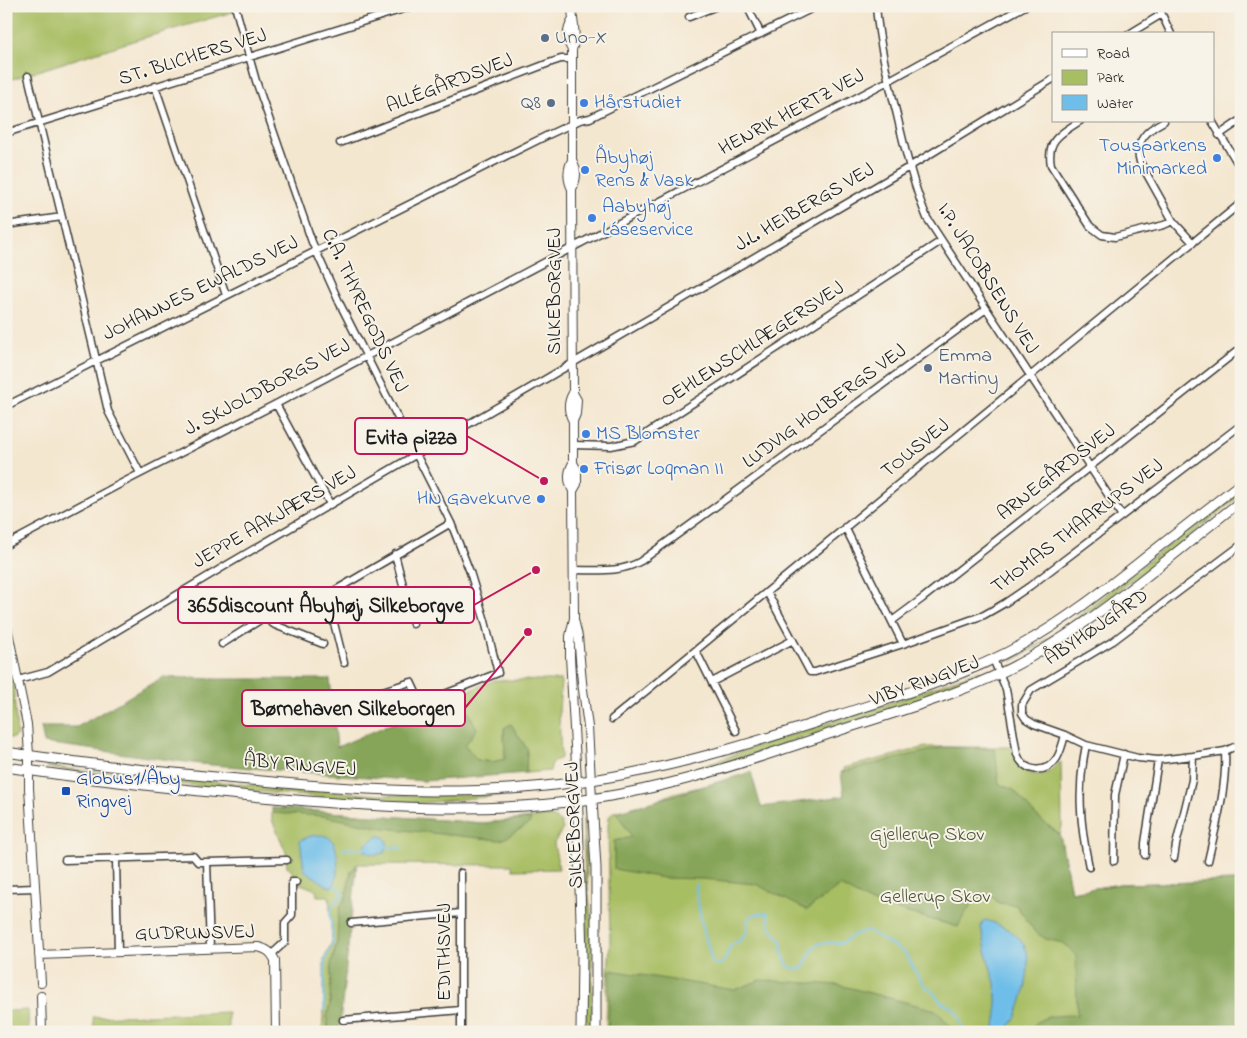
<svg xmlns="http://www.w3.org/2000/svg" width="1247" height="1038" font-family="'Indie Flower',sans-serif">
  <style>
    .green { fill: #a8be63; stroke: #626d40 }
    .forest { fill: #86a559; stroke: #51603a }
    .water { fill: #6ebee9; stroke: #456d82 }
    .lines { fill: none; stroke-linecap: round; stroke-linejoin: round }
    .stream { stroke: #6ebee9; stroke-width: 2 }
    .minor-casing { stroke: #3c3a37; stroke-width: 9 }
    .tertiary-casing { stroke: #3c3a37; stroke-width: 10 }
    .secondary-casing { stroke: #3c3a37; stroke-width: 11 }
    .minor { stroke: #fff; stroke-width: 6 }
    .tertiary { stroke: #fff; stroke-width: 8 }
    .secondary { stroke: #fff; stroke-width: 9 }
    .service-dot { fill: #5c6f8a; stroke: #f7f3e8; stroke-width: 2 }
    .shop-dot { fill: #3f7fe0; stroke: #f7f3e8; stroke-width: 2 }
    .transit-dot { fill: #1a4fb4; stroke: #f7f3e8; stroke-width: 2 }
    .labels { text-anchor: middle; dominant-baseline: central; stroke-width: 4; stroke-linejoin: round; paint-order: stroke }
    .service-label { font-size: 20px; fill: #4e5e75; stroke: #f7f3e8; text-anchor: start }
    .street-label { font-size: 20px; fill: #1c1c1c; stroke: #f7f3e8 }
    .shop-label { font-size: 20px; fill: #366cbe; stroke: #f7f3e8; text-anchor: start }
    .transit-label { font-size: 20px; fill: #164399; stroke: #f7f3e8; text-anchor: start }
    .park-label { font-size: 20px; fill: #4d5535; stroke: #f7f3e8 }
    .leader { fill: none; stroke: #c2185b; stroke-width: 2 }
    .callout-dot { fill: #c2185b; stroke: #f7f3e8; stroke-width: 2 }
    .callout { fill: #f7f3e8; stroke: #c2185b; stroke-width: 2 }
    .callout-label { font-size: 21px; text-anchor: middle; font-weight: bold; fill: #1c1c1c }
  </style>
  <rect width="100%" height="100%" fill="#f7f3e8"/>
  <filter id="ink" filterUnits="userSpaceOnUse"><feTurbulence type="fractalNoise" baseFrequency=".02" numOctaves="2"/><feDisplacementMap in="SourceGraphic" scale="10" xChannelSelector="R" yChannelSelector="G"/><feConvolveMatrix kernelMatrix="1 2 1 2 8 2 1 2 1" color-interpolation-filters="sRGB"/></filter>
  <filter id="wash" filterUnits="userSpaceOnUse"><feTurbulence type="fractalNoise" baseFrequency=".0096" numOctaves="4" result="noise"/><feDisplacementMap in="SourceGraphic" scale="20" xChannelSelector="R" yChannelSelector="G"/><feGaussianBlur stdDeviation="1.12" result="paint"/><feColorMatrix in="noise" values="0 0 0 0 0 0 0 0 0 0 0 0 0 0 0 0 0 1.4 0 .05"/><feComposite in="paint" operator="in"/></filter>
  <g filter="url(#wash)">
    <rect width="100%" height="100%" fill="#f4e7d0"/>
    <path class="green" d="M6,6h229l1,5 -103,30 -127,40z
      M1241,489v6c-74,58 -145,119 -227,165l-3,1 52,-32 26,-22z
      M6,647l7,34 4,54 -4,3h-7z
      M980,670l2,5 -60,24 -200,65 -71,19 -40,8v-2l46,-8 39,-12 55,-21 145,-47z
      M495,680h66l-2,32 2,46 -9,5 -2,8 -24,2 1,-24 -23,-20 1,30 -13,3 -15,-2 -12,-15 -33,-24 -7,-12z
      M926,747h86c3,17 17,34 36,25 5,-3 9,-8 13,-10l1,64 -2,9 11,57 49,-8 121,-3v151h-635l1,-48 3,-39 -2,-119 1,-9 4,-5 40,-10 21,-9 74,-17 7,34 92,-14 -3,-28z
      M47,766l40,5 39,1 123,13 127,10h108l75,-5 -138,13 -116,-7 -117,-11 -141,-17z
      M272,808l211,15 68,-7 10,7 2,6 -9,14 5,26 -46,1 -1,-5 -155,-1 -6,8 -5,25 -6,10 -3,35 -6,23 -1,38 -3,15 1,14 -6,-2 2,-25v-46l8,-17 -3,-46h-12l-1,-6 -23,-9 -1,-10 -5,-4 -1,-15 -14,-32z
      M583,819h1l4,70 4,36v107h-6v-115z
      M28,1010l1,22h-23v-21z
      M228,1012v20h-134l-1,-15z"/>
    <path class="forest" d="M163,677l53,2h114l7,68 88,-38 7,12 34,-14 11,22 -12,16 12,15 15,2 13,-3 -1,-31 7,-4 16,25 -1,24 -102,8 -71,-5 -153,-12 -156,-21 -3,-16h36z
      M944,747l51,2 4,35 15,6 21,25 25,20 11,57 49,-8 121,-3v151h-212c10,-19 30,-16 48,-17l-1,-59 -7,-9 -6,-4 -17,-4 -11,-7 -19,-27 -18,-2 -6,-7 -8,-1c-13,7 -20,19 -26,32l-88,-25 -30,-16 -33,24 -51,-26 -53,-5 -40,-1 -49,-9v-28l18,-4 -16,-25c46,-12 90,-27 135,-40l10,35 83,-11 -3,-24z
      M272,808l211,15 48,-4 -2,5 -25,15 -5,1 -115,-12 -61,-12 -50,-3z
      M357,864l-18,168h-10l-2,-14 3,-15 1,-38 6,-23 1,-23 2,-12 6,-10 5,-25z
      M610,970l125,20 25,-10 79,5 97,25 19,22h-347z"/>
    <path class="water" d="M314,835c4,0 9,0 12,1 15,5 13,38 8,49l-5,2 -25,-17 -4,-30z
      M378,836l6,1c5,6 4,11 0,16l-9,2 -9,-3 -1,-7z
      M986,920c15,5 33,13 40,29 7,17 -5,72 -21,81 -3,2 -7,2 -11,2l3,-19 -2,-30 -7,-23 -7,-33 2,-6z"/>
    <g class="lines">
      <path class="stream" d="M385,847l18,1
        M343,849l23,-1
        M697,884l-1,5 5,31 11,42c13,9 15,-9 19,-17 25,-11 10,-17 20,-30l17,-2 1,10 2,5 11,14 1,13 5,11 9,3h5l12,-22 6,-4h22l11,-8 12,-4 5,1 35,21 17,30 11,9 8,10 15,8 8,22
        M324,1011l1,-52 8,-16 -3,-31 2,-6 11,-11v-4l-9,-6"/>
    </g>
  </g>
  <g filter="url(#ink)">
    <g class="lines">
      <g class="minor-casing">
        <path id="minor" d="M235,6l21,75 56,161 28,62 111,219 19,49 15,49 13,52 -71,28 -8,-2 -8,-17 -51,16
          M747,6l14,28
          M876,6c3,38 12,73 21,109 8,35 16,69 30,103l195,298
          M1158,6l13,28
          M689,17l28,-11
          M1129,34l33,-20
          M28,76l68,283 12,52 32,62
          M155,86l71,209
          M1080,121c-18,12 -34,18 -29,44l39,61 12,9 13,2 49,-12 9,-4
          M1164,121c-17,9 -30,20 -24,41l33,59 20,22
          M1212,121l29,48
          M6,133l407,-127
          M1219,135l22,-15
          M340,143l209,-80 12,-4h11
          M6,225l56,-8
          M276,404l54,100
          M6,406l542,-271 32,-15 10,-2 227,-112
          M573,445l38,1 24,-5 306,-200
          M845,527l58,117
          M6,545l116,-62 154,-79 612,-323 137,-75
          M1241,545l-128,96 -82,49 -9,15v8l4,6 8,5 31,11 21,10 52,13 20,2 35,-4 32,-5 16,-7
          M395,554l18,70
          M574,570c23,0 47,3 67,-9l345,-252
          M767,592l43,80h5l88,-28 81,-29 21,-12 25,-17 211,-161
          M327,595l17,68
          M265,618l10,7 48,19
          M892,621l31,-23 318,-250
          M222,644l65,-41 40,-8 124,-72
          M696,651l40,80
          M993,659l13,30 11,65c7,19 29,21 40,4 4,-7 6,-15 8,-23
          M18,680l30,-8 182,-109 679,-396 144,-88
          M712,682l81,-42
          M612,719l629,-516
          M1086,745c-9,44 -6,79 3,122
          M1145,855v-12l13,-83
          M1174,858l2,-13 16,-65 1,-24
          M116,859l2,93
          M65,860l128,-4 5,6h9
          M1114,861l1,-66 9,-41
          M1208,861c8,-36 19,-73 17,-110
          M461,873v159
          M6,889l29,-1
          M351,923l110,-10
          M210,948l-3,-86 80,-2
          M272,954l13,-12v-19l7,-8v-33h4
          M343,1020l118,-10"/>
      </g>
      <g class="tertiary-casing">
        <path id="tertiary" d="M572,6c0,16 6,29 0,44v110c6,10 5,19 0,29l1,204 4,7 -1,14 -3,7v42l4,7v14l-4,7 1,127 -4,18v20l7,126
          M572,21c-6,10 -6,19 0,29
          M572,160c-5,10 -5,19 0,29
          M573,393c-6,10 -5,19 0,28
          M573,463c-6,10 -5,19 0,28
          M574,620l4,16 4,46 6,45 4,72
          M6,622l21,102 2,31v33l12,195
          M39,955l219,-8c9,2 13,5 17,13l1,72
          M41,996l1,36"/>
      </g>
      <g class="secondary-casing">
        <path id="secondary" d="M6,752c85,13 170,22 256,29 105,10 211,16 316,1 89,-12 176,-39 261,-67 63,-20 126,-39 184,-71 41,-23 77,-51 114,-80 34,-27 69,-54 104,-81
          M6,767c85,13 170,22 256,30 109,10 220,18 329,2 85,-12 166,-41 247,-68 64,-21 132,-39 191,-73 75,-43 144,-104 212,-157
          M577,782l5,174 -1,76
          M592,799l4,69v164"/>
      </g>
      <use href="#minor" class="minor"/>
      <use href="#tertiary" class="tertiary"/>
      <use href="#secondary" class="secondary"/>
    </g>
  </g>
  <g class="service-dot">
    <circle cx="545" cy="38" r="5"/>
    <circle cx="551" cy="103" r="5"/>
    <circle cx="928" cy="368" r="5"/>
  </g>
  <g class="shop-dot">
    <circle cx="584" cy="103" r="5"/>
    <circle cx="1217" cy="158" r="5"/>
    <circle cx="585" cy="170" r="5"/>
    <circle cx="592" cy="218" r="5"/>
    <circle cx="586" cy="434" r="5"/>
    <circle cx="584" cy="469" r="5"/>
    <circle cx="541" cy="499" r="5"/>
  </g>
  <rect class="transit-dot" x="61" y="786" width="10" height="10" rx="2.5"/>
  <g class="labels">
    <g class="service-label">
      <text x="555" y="38">Uno-X</text>
      <text x="541" y="103" text-anchor="end">Q8</text>
      <text x="938" y="356">Emma<tspan x="938" dy="23">Martiny</tspan></text>
    </g>
    <g class="street-label">
      <text transform="translate(193 58) rotate(-17)">ST. BLICHERS VEJ</text>
      <text transform="translate(450 84) rotate(-21)">ALLÉGÅRDSVEJ</text>
      <text transform="translate(792 113) rotate(-28)">HENRIK HERTZ VEJ</text>
      <text transform="translate(805 208) rotate(-30)">J.L. HEIBERGS VEJ</text>
      <text transform="translate(987 279) rotate(58)">I.P. JACOBSENS VEJ</text>
      <text transform="translate(201 289) rotate(-26)">JOHANNES EWALDS VEJ</text>
      <text transform="translate(555 291) rotate(-90)">SILKEBORGVEJ</text>
      <text transform="translate(364 311) rotate(65)">C.A. THYREGODS VEJ</text>
      <text transform="translate(753 345) rotate(-33)">OEHLENSCHLÆGERSVEJ</text>
      <text transform="translate(268 388) rotate(-28)">J. SKJOLDBORGS VEJ</text>
      <text transform="translate(825 407) rotate(-36)">LUDVIG HOLBERGS VEJ</text>
      <text transform="translate(916 449) rotate(-39)">TOUSVEJ</text>
      <text transform="translate(1057 473) rotate(-38)">ARNEGÅRDSVEJ</text>
      <text transform="translate(275 518) rotate(-30)">JEPPE AAKJÆRS VEJ</text>
      <text transform="translate(1078 527) rotate(-37)">THOMAS THAARUPS VEJ</text>
      <text transform="translate(1097 628) rotate(-34)">ÅBYHØJGÅRD</text>
      <text transform="translate(925 682) rotate(-20)">VIBY RINGVEJ</text>
      <text transform="translate(300 766) rotate(5)">ÅBY RINGVEJ</text>
      <text transform="translate(575 825) rotate(-92)">SILKEBORGVEJ</text>
      <text transform="translate(195 934) rotate(-1)">GUDRUNSVEJ</text>
      <text transform="translate(445 952) rotate(-90)">EDITHSVEJ</text>
    </g>
    <g class="shop-label">
      <text x="594" y="103">Hårstudiet</text>
      <text x="1207" y="146" text-anchor="end">Tousparkens<tspan x="1207" dy="23">Minimarked</tspan></text>
      <text x="595" y="158">Åbyhøj<tspan x="595" dy="23">Rens &amp; Vask</tspan></text>
      <text x="602" y="207">Aabyhøj<tspan x="602" dy="23">Láseservice</tspan></text>
      <text x="596" y="434">MS Blomster</text>
      <text x="594" y="469">Frisør Loqman II</text>
      <text x="531" y="499" text-anchor="end">HN Gavekurve</text>
    </g>
    <g class="transit-label">
      <text x="76" y="779">Globus1/Åby<tspan x="76" dy="23">Ringvej</tspan></text>
    </g>
    <g class="park-label">
      <text x="927" y="835">Gjellerup Skov</text>
      <text x="935" y="897">Gellerup Skov</text>
    </g>
  </g>
  <path class="leader" d="M544 481L467 436M536 570L474 605M528 632L465 708"/>
  <g class="callout-dot">
    <circle cx="544" cy="481" r="5"/>
    <circle cx="536" cy="570" r="5"/>
    <circle cx="528" cy="632" r="5"/>
  </g>
  <g class="callout">
    <rect x="355" y="418" width="112" height="36" rx="5"/>
    <rect x="178" y="587" width="296" height="36" rx="5"/>
    <rect x="242" y="690" width="223" height="36" rx="5"/>
  </g>
  <g class="callout-label">
    <text x="411" y="444">Evita pizza</text>
    <text x="326" y="612">365discount Åbyhøj, Silkeborgve</text>
    <text x="353" y="715">Børnehaven Silkeborgen</text>
  </g>
  <rect width="1247" height="1038" fill="none" stroke="#f7f3e8" stroke-width="25"/>
  <rect x="1052" y="32" width="162" height="90" fill="#f7f3e8" stroke="#9f9d96"/>
  <rect x="1062" y="49" width="25" height="8" fill="#ffffff" stroke="#9f9d96"/>
  <text x="1097" y="58" font-size="15" fill="#1c1c1c">Road</text>
  <rect x="1062" y="70" width="25" height="15" fill="#a8be63" stroke="#9f9d96"/>
  <text x="1097" y="82" font-size="15" fill="#1c1c1c">Park</text>
  <rect x="1062" y="95" width="25" height="15" fill="#6ebee9" stroke="#9f9d96"/>
  <text x="1097" y="108" font-size="15" fill="#1c1c1c">Water</text>
</svg>
